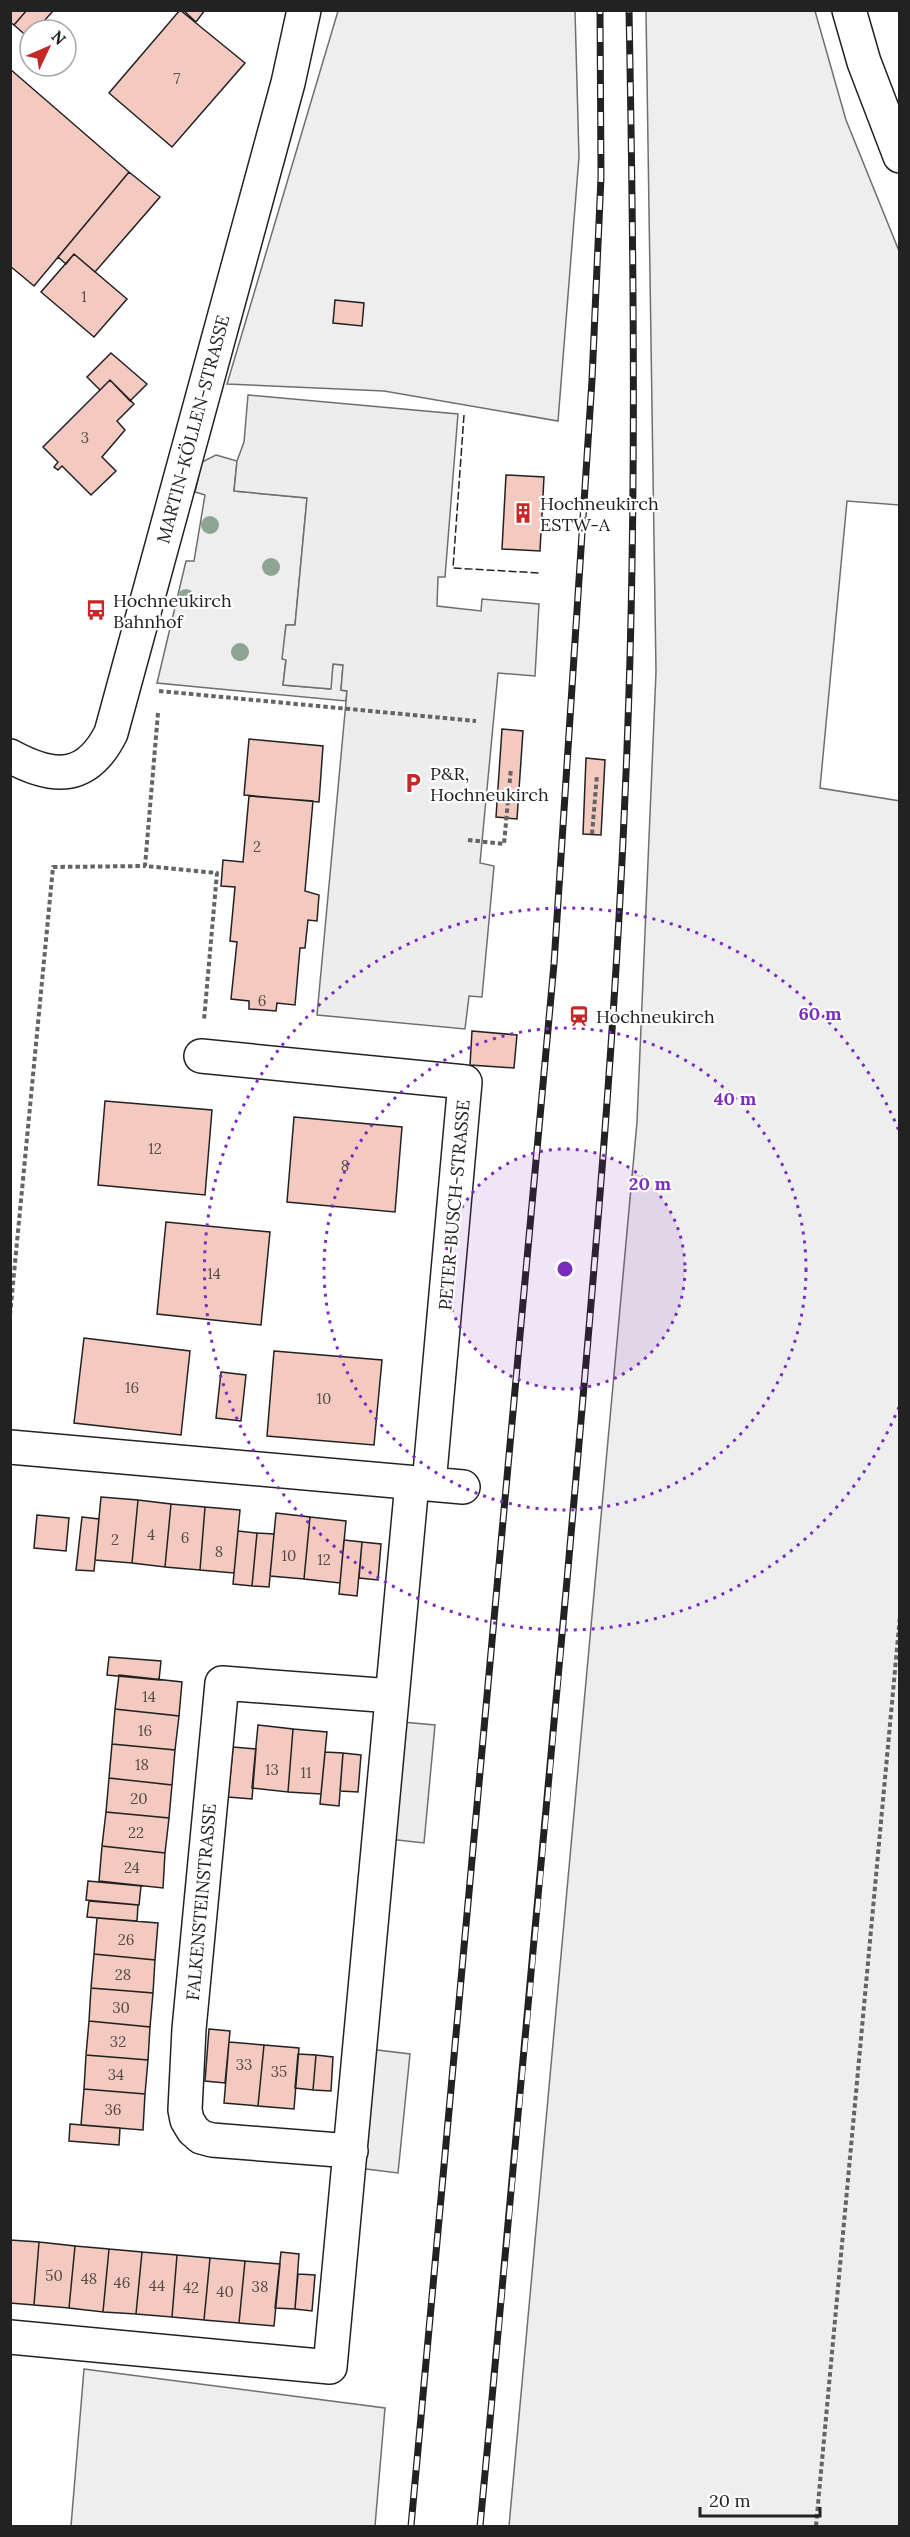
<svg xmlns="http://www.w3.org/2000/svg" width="910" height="2537" font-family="Lora,serif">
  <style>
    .green { fill: #eee; stroke: #6f6f6f; stroke-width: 1.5 }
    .parking { fill: #ededed; stroke: #6f6f6f; stroke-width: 1.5 }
    .building { fill: #f3c9c0; stroke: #222; stroke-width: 1.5 }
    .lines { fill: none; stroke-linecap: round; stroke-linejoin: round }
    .street-casing { stroke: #222; stroke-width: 36 }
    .secondary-casing { stroke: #222; stroke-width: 36 }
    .path { stroke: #646464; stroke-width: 4; stroke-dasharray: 4.5 3; stroke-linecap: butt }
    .street { stroke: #fff; stroke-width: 33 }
    .secondary { stroke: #fff; stroke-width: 33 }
    .rail-casing { stroke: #222; stroke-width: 7 }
    .rail { stroke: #fff; stroke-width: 4.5; stroke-dasharray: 14; stroke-linecap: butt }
    .fence { stroke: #222; stroke-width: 1.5; stroke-dasharray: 8 3; stroke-linecap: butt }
    .tree { fill: #8da692 }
    .ring { fill: none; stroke: #7b2cbf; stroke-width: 3; stroke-dasharray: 3 6 }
    .labels { text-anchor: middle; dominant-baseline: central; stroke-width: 4.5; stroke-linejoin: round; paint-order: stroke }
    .number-label { font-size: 15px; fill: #564c4a }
    .street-label { font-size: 18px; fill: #222; stroke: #fff }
    .poi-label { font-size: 18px; fill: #222; stroke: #fff; text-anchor: start }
    .centre { fill: #7b2cbf; stroke: #fff; stroke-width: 3 }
    .ring-label { font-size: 18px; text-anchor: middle; font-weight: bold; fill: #7b2cbf; stroke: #fff; stroke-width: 4.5; stroke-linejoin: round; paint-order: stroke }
  </style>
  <rect width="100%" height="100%" fill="#fff"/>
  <path class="green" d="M338,11h237l4,146 -21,264 -174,-30 -157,-7z
    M646,11h169l31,109 53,131v254l-52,-4 -27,287 80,13 -1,1725h-390l128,-1404 19,-450z
    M216,455l21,6 -3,30 73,7 -12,127h-9l-3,34h3l-3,26 47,4 3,-25 10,1 -2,25 6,1 -1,10 -189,-18 29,-122h8l11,-66 -10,-3 7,-30z
    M84,2369l301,39 -10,118h-304z"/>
  <path class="parking" d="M248,395l210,19 -13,163h-7l-1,29 44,5 1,-12 57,5 -4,72 -37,-3 -18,190 14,3 -12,131 -13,-1 -4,33 -148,-14 30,-324 -6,-1 2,-25 -10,-1 -2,25 -48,-4 3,-25 -4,-1 4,-34h9l12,-127 -73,-7 3,-30 7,-19z
    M391,1721l44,4 -11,118 -44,-5z
    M361,2048l49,6 -12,119 -48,-6z"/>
  <path class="building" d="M10,10h17l-13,15 -4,-3z
    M27,10l26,1 -17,19h-6l-1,8 -15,-13z
    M180,10l65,53 -73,84 -63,-54z
    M183,10h22l-9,12z
    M10,69l119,103 -95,114 -24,-20z
    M129,172l31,25 -65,75 -21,-18 -8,10 -8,-7z
    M74,254l53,45 -33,38 -53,-45z
    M335,300l29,3 -2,23 -29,-3z
    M111,353l36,31 -17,17 -20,-21 -10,10 -13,-13z
    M110,380l24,24 -17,17 8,9 -23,27 14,14 -25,24 -29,-29 -4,4 -4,-3 4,-5 -15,-15z
    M506,475l38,2 -4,74 -38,-2z
    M502,729l21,2 -6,88 -21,-2z
    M249,739l74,7 -4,56 -75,-7z
    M586,758l19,2 -4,75 -18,-1z
    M249,796l64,5 -8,90 14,4 -2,26 -9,-1 -3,28h-5l-5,57 -18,-2 -1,8 -27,-2v-8l-18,-2 6,-57 -7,-1 5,-54 -14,-1 2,-26 20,2z
    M472,1031l45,4 -3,33 -44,-3z
    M105,1101l107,9 -7,85 -107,-10z
    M294,1117l108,10 -7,85 -108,-10z
    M166,1222l104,10 -9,93 -104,-11z
    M84,1338l106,13 -9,84 -107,-12z
    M274,1351l108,9 -8,85 -107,-9z
    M221,1372l25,3 -5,46 -25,-3z
    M101,1497l37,3 -6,63 -37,-3z
    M138,1500l33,4 -6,63 -33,-4z
    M171,1504l34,3 -5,63 -35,-3z
    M205,1507l35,3 -6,63 -34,-3z
    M276,1513l34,4 -6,62 -34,-3z
    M37,1515l32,3 -3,33 -32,-3z
    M82,1517l17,2 -5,52 -18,-1z
    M310,1517l36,4 -6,62 -36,-4z
    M238,1531l19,2 -5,53 -19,-2z
    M257,1533l17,1 -5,53 -17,-1z
    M344,1540l18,2 -5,54 -18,-2z
    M362,1542l19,2 -3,36 -19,-2z
    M109,1657l52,4 -2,19 -52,-5z
    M119,1675l63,7 -3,34 -64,-7z
    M115,1709l64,7 -4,34 -63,-6z
    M258,1725l35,4 -5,63 -36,-4z
    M293,1729l34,3 -6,62 -33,-2z
    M112,1744l63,6 -3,35 -63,-7z
    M233,1747l23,2 -4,50 -24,-2z
    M325,1752l18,1 -4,53 -19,-2z
    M343,1753l18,2 -3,37 -18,-1z
    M109,1778l63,7 -3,33 -63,-6z
    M106,1812l63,6 -4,35 -63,-7z
    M102,1846l63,7 -2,35 -64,-7z
    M88,1881l53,5 -2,19 -53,-5z
    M89,1901l49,4 -1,16 -50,-4z
    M97,1918l61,5 -3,37 -61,-6z
    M94,1954l61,6 -2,33 -62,-5z
    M91,1988l62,5 -3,34 -61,-6z
    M89,2021l61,6 -2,33 -62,-5z
    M209,2029l21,2 -5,52 -20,-2z
    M229,2042l35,3 -6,61 -34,-3z
    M264,2045l35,3 -5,61 -36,-3z
    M298,2054l18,1 -3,35 -18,-2z
    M86,2055l62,5 -3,34 -61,-5z
    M316,2055l17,2 -2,34 -18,-1z
    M84,2089l61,5 -2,36 -62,-5z
    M70,2124l50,4 -1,17 -50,-4z
    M10,2240l29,2 -5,63 -24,-2z
    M39,2242l36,4 -6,62 -35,-3z
    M75,2246l34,3 -6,63 -34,-4z
    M109,2249l33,3 -6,62 -33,-2z
    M142,2252l35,3 -5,62 -36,-3z
    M281,2252l18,2 -4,55 -20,-1z
    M177,2255l33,3 -6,62 -32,-3z
    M210,2258l35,3 -6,62 -35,-3z
    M245,2261l35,3 -6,62 -35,-3z
    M298,2274l17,1 -3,36 -17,-2z"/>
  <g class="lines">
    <g class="street-casing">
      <path id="street" d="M10,756c44,24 77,25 101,-23l177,-650 16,-73
        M201,1056l264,26 -36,402
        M10,1447l453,40
        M351,2151l-139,-11 -11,-3 -8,-7 -6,-10 -2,-10 4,-81 33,-346 170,13
        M10,2337l320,30 82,-884"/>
    </g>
    <g class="secondary-casing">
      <path id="secondary" d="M849,10l15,52 36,94"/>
    </g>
    <path class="path" d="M159,691l317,30
      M158,713l-13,153 72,7 -13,147
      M592,834l5,-59
      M468,840l36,4 7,-76
      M10,1315l43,-448 92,-1
      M816,2526l84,-910"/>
    <use href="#street" class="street"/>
    <use href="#secondary" class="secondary"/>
    <g class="rail-casing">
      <path id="rail" d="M411,2526l143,-1562 38,-584 9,-203 -1,-167
        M480,2526c30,-315 59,-630 87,-946 23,-261 47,-522 58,-784 12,-262 9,-524 4,-786"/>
    </g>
    <use href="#rail" class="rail"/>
    <path class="fence" d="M464,415l-11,153 87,5"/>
  </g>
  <g class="tree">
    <circle cx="210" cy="525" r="9"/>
    <circle cx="271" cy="567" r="9"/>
    <circle cx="186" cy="598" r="9"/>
    <circle cx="240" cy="652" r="9"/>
  </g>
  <circle cx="565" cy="1269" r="120" fill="#7b2cbf" fill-opacity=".12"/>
  <g class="ring">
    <circle cx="565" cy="1269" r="120"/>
    <circle cx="565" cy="1269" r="241"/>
    <path d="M899 1407A361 361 0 1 1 899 1131"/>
  </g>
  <defs>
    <g id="building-bare" transform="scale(1.62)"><path d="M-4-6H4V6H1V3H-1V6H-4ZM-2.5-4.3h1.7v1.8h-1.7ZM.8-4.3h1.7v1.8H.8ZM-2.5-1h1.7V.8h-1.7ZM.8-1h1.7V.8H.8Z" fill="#c62828" stroke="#fff" stroke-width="2.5" paint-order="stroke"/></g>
    <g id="bus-bare" transform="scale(1.62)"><path d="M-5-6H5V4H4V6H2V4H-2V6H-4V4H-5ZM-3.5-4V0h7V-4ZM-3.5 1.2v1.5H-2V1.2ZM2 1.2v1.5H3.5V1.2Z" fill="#c62828" stroke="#fff" stroke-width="2.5" paint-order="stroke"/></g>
    <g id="parking-bare" transform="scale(1.62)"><path d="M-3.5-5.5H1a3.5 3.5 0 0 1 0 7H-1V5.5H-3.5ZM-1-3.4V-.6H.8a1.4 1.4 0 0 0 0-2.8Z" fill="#c62828" stroke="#fff" stroke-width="2.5" paint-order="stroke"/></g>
    <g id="station-bare" transform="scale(1.62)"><path d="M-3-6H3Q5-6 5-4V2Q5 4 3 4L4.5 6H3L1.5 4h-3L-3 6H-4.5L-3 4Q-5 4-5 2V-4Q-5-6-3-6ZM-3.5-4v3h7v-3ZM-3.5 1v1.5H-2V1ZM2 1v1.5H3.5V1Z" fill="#c62828" stroke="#fff" stroke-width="2.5" paint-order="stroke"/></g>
  </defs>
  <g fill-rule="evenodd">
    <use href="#building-bare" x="523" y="513"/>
    <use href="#bus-bare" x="96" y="610"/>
    <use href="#parking-bare" x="413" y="783"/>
    <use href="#station-bare" x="579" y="1016"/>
  </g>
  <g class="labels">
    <g class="number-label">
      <text x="177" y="78">7</text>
      <text x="84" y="296">1</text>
      <text x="85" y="437">3</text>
      <text x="257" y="846">2</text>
      <text x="262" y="1000">6</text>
      <text x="155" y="1148">12</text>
      <text x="345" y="1165">8</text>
      <text x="214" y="1273">14</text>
      <text x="132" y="1387">16</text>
      <text x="324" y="1398">10</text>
      <text x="151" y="1534">4</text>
      <text x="185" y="1537">6</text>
      <text x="115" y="1539">2</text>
      <text x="219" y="1551">8</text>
      <text x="289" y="1555">10</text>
      <text x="324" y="1559">12</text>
      <text x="149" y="1696">14</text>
      <text x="145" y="1730">16</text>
      <text x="142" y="1764">18</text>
      <text x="272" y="1769">13</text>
      <text x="306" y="1772">11</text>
      <text x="139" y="1798">20</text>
      <text x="136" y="1832">22</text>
      <text x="132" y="1867">24</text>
      <text x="126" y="1939">26</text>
      <text x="123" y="1974">28</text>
      <text x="121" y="2007">30</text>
      <text x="118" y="2041">32</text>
      <text x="244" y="2064">33</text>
      <text x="279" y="2071">35</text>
      <text x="116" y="2074">34</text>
      <text x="113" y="2109">36</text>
      <text x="54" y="2275">50</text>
      <text x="89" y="2278">48</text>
      <text x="122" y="2282">46</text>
      <text x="157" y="2285">44</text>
      <text x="260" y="2286">38</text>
      <text x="191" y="2287">42</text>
      <text x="225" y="2291">40</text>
    </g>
    <g class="street-label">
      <text transform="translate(193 429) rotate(-75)">MARTIN-KÖLLEN-STRASSE</text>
      <text transform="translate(454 1205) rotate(-85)">PETER-BUSCH-STRASSE</text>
      <text transform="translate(201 1902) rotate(-85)">FALKENSTEINSTRASSE</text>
    </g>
    <g class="poi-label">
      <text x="540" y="503">Hochneukirch<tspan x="540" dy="21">ESTW-A</tspan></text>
      <text x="113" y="600">Hochneukirch<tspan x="113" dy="21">Bahnhof</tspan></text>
      <text x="430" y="773">P&amp;R,<tspan x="430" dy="21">Hochneukirch</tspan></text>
      <text x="596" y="1016">Hochneukirch</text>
    </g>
  </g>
  <circle cx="565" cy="1269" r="9" class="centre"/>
  <g class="ring-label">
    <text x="820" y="1020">60 m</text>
    <text x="735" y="1105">40 m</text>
    <text x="650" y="1190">20 m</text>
  </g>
  <rect width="910" height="2537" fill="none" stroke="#222222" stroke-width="24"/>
  <g transform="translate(48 48) rotate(46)"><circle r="28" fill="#ffffff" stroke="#a7a7a7" stroke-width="1.5"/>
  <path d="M0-4.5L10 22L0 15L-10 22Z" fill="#c62828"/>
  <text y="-9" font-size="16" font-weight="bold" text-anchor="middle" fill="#222222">N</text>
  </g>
  <path d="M700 2507v9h120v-9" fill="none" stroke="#222222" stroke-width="3"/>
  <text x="709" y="2507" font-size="18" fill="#222222" stroke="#ffffff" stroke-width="4.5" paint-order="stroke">20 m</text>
</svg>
